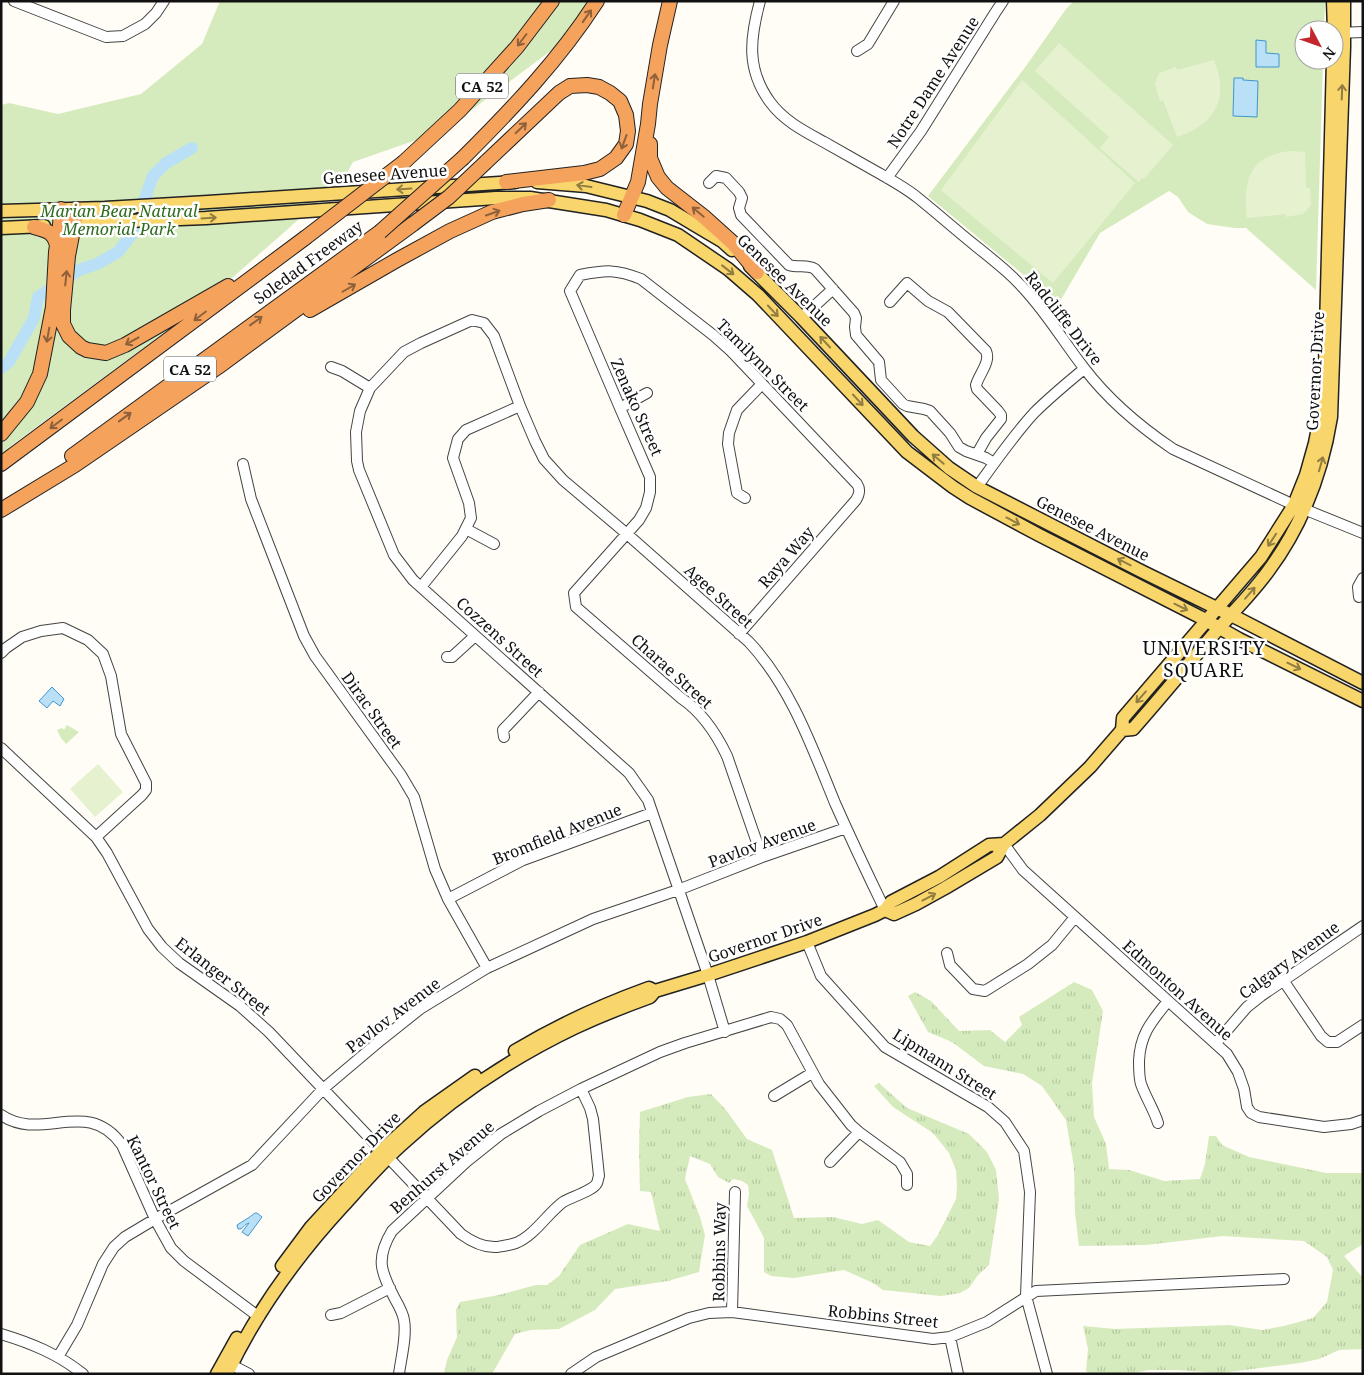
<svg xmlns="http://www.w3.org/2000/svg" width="1364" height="1375" font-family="'Noto Serif',serif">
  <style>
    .grass { fill: url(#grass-tufts) }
    .park { fill: #d5ebbd }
    .pitch { fill: #e6f2cf }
    .water { fill: #b9e0f7; stroke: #3f96cf }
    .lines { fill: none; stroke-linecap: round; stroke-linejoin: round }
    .river { stroke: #b9e0f7; stroke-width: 12 }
    .minor-casing { stroke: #444; stroke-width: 12 }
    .major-casing { stroke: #222; stroke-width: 15 }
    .highway-casing { stroke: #222; stroke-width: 16 }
    .minor { stroke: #fff; stroke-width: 10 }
    .major { stroke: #f9d66b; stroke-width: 12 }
    .highway { stroke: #f5a25d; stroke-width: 14 }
    .highway-bridge-casing { stroke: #222; stroke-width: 16; stroke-linecap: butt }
    .highway-bridge { stroke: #f5a25d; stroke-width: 14 }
    .oneway { stroke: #8e613b }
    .oneway2 { stroke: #917d42 }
    .labels { text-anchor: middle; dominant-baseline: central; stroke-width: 5; stroke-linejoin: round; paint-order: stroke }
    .shield { fill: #fff; stroke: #585858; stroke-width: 1 }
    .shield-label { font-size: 15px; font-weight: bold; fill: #111 }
    .street-label { font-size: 16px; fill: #111; stroke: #fff }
    .park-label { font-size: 16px; font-style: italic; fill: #2f6b1f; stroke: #fff }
    .quarter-label { font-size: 19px; letter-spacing: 1px; fill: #111; stroke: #fff }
  </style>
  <defs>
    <pattern id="grass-tufts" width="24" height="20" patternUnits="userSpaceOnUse" patternTransform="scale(1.25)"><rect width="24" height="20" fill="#d5ebbd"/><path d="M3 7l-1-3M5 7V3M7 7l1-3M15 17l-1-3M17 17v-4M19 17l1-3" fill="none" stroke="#b6c8a1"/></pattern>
  </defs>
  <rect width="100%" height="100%" fill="#fffdf5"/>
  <path class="grass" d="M1074,982l18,8 11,21 -11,72 2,34 12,27 3,25 20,1 35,11 36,-2 5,-15 4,-28h7l6,9 27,12 77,16h37v71l-19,12 19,22v71l-24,1 -20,9 -19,4 -79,10 -44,-3h-29l-17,4h-42l-3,-3 2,-22 -5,-23 32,3 114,-4 33,5 22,-4 29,-8 14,-16 6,-32 -6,-13 -23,-16 -81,-5 -77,9 -67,1 -4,-33 -1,-46 -8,-47 -24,-34 -19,-12 -39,-8 -32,-24 -24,-10 -20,-36 7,-4 16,9 28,30 31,-1 15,12 17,-17 -3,-8z
    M879,1083l28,25 62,26 18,18 9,18 3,29 -10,66 -11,10 -9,13 -9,5 -19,3 -58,-6 -10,-7 -29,-13 -50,8 -23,-2 -7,-4v-34l-4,-8 -13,-24 2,-12 -1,-9 -6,-4 -9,-2 -4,4 -11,-6 -8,-13 -20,-8 -5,23 15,38 5,18 -6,37 -31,9 -53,8 -20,21 -36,19 -28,1 -16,4 -23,40h-48l3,-14 10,-23 -1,-27 4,-8 39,-7 37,-10h11l12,-9 21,-31 48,-21 32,7 -9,-39 -11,-1 -1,-43 1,-36 48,-15 23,-3 15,16 21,29 25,11 22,68 39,-1 29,7 16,-4 31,22 21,4 8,-11 18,-36 1,-12 -1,-17 -7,-17 -16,-20 -40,-26 -19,-21z"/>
  <path class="park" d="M220,1h385l-12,18 -148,111 -92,32 -9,16 -64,58 -85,74 -183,135 -11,12v-352l8,-2 49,11 83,-20 61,-50z
    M1074,1h251l-1,29h-20v30h19l-7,230 -70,-62h-11l-28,-4 -19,-12 -10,-15 -9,-6 -69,42 -44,75 -13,-17 -115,-95 98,-130 40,-57z
    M67,725l12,7 -13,12 -5,-6 -4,-8 5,-2 2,2z"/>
  <path class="pitch" d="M1059,43l114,102 -29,34 -2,-1 -3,4 -39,-34 9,-11 -74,-66z
    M1214,60c16,38 1,64 -37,77l-14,-37 -3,1 -5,-17 4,-11 17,-6 1,3z
    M1022,80l113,103 -82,100 -112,-93z
    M1291,151l14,1 1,36h4l1,17 -8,9 -17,3v-3l-39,4c-4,-37 2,-63 44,-67z
    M98,764l25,28 -28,25 -25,-28z"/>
  <path class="water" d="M1256,40l10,1v12l13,1v13h-23z
    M1234,78h9v2l15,1 -1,36 -24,-1z
    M52,687l12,12 -4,7 -7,-5 -6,7 -8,-7z
    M255,1213h2l5,4 -14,19 -6,-4 7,-9c-5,1 -6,7 -11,6l-1,-4c6,-4 12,-7 18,-12z"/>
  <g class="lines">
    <path class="river" d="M1,368l8,-6 25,-44 4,-21 41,-27 18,-6 21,-12 14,-18 21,-58 13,-13 26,-15"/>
    <g class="minor-casing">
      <path id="minor" d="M14,1l92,36 17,-1 22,-12 11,-11 8,-12
        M760,1c-10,37 -14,68 10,101 14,19 34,29 54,40 18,10 35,20 53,30 14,8 29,16 41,26 20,16 39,33 59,49 20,16 39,31 55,51 19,22 34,47 52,70 25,33 55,58 89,81l121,56 69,28
        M1337,33l26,-1
        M857,51l11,-7 26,-43
        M887,178l34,-47 74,-118 8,-12
        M709,183l7,-7 10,2 13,14 3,6 -3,10 2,7 48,50c9,3 18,-1 26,4l39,44 2,5 -1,9 1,8 23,27 2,18 22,24 4,2 17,3 6,2 20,22 9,14 7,4 20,7 8,5
        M890,302l17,-19 21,18 20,11 38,39c5,11 -7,23 -10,34l1,4 21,22 3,4v4l-15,19 -9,16
        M801,317l8,-6 24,-22
        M331,367l11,4 28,17
        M620,408l27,-15
        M243,464l8,35 53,137 11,20 86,119 13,22 21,72 13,30 39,69
        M977,487c18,-25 36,-51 57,-74 16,-16 33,-30 50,-44
        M745,498l-8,-5 -9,-49 1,-11 8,-23 25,-26
        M466,529l28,15
        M421,587l41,-51 9,-18 -2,-15 -16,-45 5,-19 8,-9 54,-24
        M1359,597l-1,-10 5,-9
        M739,634l117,-134c3,-5 5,-10 1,-16l-126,-133 -18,-16 -72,-56c-25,-10 -35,-9 -61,-4l-10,16 50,117 30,69v15l-4,16 -7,12 -65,73 2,14 105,91c21,14 35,35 46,58l35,101
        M1,653l5,-5 16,-11 19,-6 22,-3 25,12 15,14 8,22 10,58 25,49v7l-4,5 -46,42
        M447,657h5l23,-21
        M504,737l-1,-7 36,-38
        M1,748l95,89 11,16 41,76 14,18 17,16 61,43 29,26 192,202c11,8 23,14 36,13 6,-1 13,-2 19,-4 19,-8 31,-29 47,-41 8,-5 30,-11 34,-19 1,-2 1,-5 2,-7l-6,-57 -3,-11 -9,-19
        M1004,844l19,26 204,184 11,18 6,17 3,18 4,6 8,4 65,10 27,-3 12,-4
        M448,899l75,-39 129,-47
        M807,942l14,34 64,71 103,60 17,15 19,29 6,41 -4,104 21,78
        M947,953l3,12 23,24 12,2 43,-27 24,-19 23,-28
        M1283,980l38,56 7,6h9l26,-17
        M725,1032l-17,-57 -60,-175 -19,-27 -216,-193 -19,-25 -35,-85 -2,-9 -1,-29 4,-21 10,-23 34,-36 17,-9 51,-23 12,3 10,13 26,70 15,35 9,18 19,21 64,54 122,108c42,45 63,105 86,161 16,36 33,72 50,107
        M1216,1043l31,-36 14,-11 102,-70
        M774,1096l38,-23
        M1,1115c41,28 86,-19 121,30l33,74 16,29 13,13 75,56
        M1158,1123c-4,-13 -12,-25 -17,-39 -2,-6 -2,-15 -2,-23 1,-27 13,-40 29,-60
        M830,1162l29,-30
        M732,1312l3,-120
        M331,1315l10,-2 49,-25
        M1,1334c30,9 57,20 82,40
        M950,1337l8,37
        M58,1357l19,-32 26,-61 11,-17 11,-10 30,-18 97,-54 71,-76 58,-49 39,-31 67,-41 106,-49 85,-29 84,-33 84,-29
        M226,1362l23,12
        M399,1374c2,-16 8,-38 5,-54 -1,-7 -5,-14 -9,-21 -14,-27 -20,-40 -3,-68l74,-69 35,-28 38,-23 42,-22 79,-37 25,-9 86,-26 9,2 7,6 32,59 32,41 8,7 41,30 7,12v11
        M571,1374l25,-17 93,-39 20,-5 23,-1 201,27 17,-2 37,-15 49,-31 248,-12"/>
    </g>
    <g class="major-casing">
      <path id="major" d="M1333,1l1,29
        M537,182l49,4 61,15 23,9 25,15 27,16 10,9
        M1,211l104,-3 103,-6 307,-20
        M64,225l38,-3 104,-4 290,-20h34l76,12 34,10 38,15 50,34 30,26 149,157 46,35 17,11 69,37 161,82 39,22 124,62
        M1,228l43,-2
        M750,266l51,51 112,119 36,32 28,19 166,85 98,48 122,63
        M1122,730l11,-1c29,-33 57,-67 86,-101 17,-19 35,-37 50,-58 34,-46 53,-97 62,-153l13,-370v-46
        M885,910l9,4 22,-10 29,-16 52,-31 7,-13 36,-29 50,-48 32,-37 1,-12 138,-161 33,-52 12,-30 9,-32 6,-30 4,-45 8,-308
        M515,1051c43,-26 87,-46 134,-63l6,3
        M282,1266l29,-39 70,-76 43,-39 51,-36
        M217,1374l20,-36
        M227,1374c29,-62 70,-118 116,-168 19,-21 37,-42 58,-61 51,-47 112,-88 175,-118 24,-11 49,-21 74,-30l5,-6 53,-16 99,-33 68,-27 10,-5 6,-8 48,-25 50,-32 15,-1"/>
    </g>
    <g class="highway-casing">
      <path id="highway" d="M650,144v14l8,19 9,11 36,28 30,27 24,29
        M463,158c49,-49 96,-98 134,-157
        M404,162l56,-52 57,-63 35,-46
        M486,162l73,-69 11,-7 17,-1 12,2 11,6 10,8 6,14 2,16 -2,13 -10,14 -16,11 -16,4 -78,9
        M76,209l-2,16 -6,31 -5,54v14l6,12 12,11 6,3 19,3 19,-8 103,-59
        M624,215l14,-33 10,-58 2,-20 10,-59 10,-44
        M34,227c13,4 19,4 23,18
        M310,310l87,-50 53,-29 42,-19 31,-8 26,-4
        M1,434l26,-32 13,-28 13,-67 3,-55 4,-27 1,-16
        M72,456l308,-224
        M1,464l304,-226
        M1,510l74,-45 143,-98 195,-143"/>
    </g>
    <use href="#minor" class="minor"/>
    <use href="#major" class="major"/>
    <use href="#highway" class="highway"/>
    <g class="highway-bridge-casing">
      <path id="highway-bridge" d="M413,224l36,-27 37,-35
        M380,232l83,-74
        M305,238l99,-76"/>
    </g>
    <use href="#highway-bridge" class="highway-bridge"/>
  </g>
  <defs><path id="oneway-shaft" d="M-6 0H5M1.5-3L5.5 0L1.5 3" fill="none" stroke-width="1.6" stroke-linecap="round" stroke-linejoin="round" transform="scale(1.25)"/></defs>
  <g class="oneway">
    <use href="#oneway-shaft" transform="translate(587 16) rotate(-55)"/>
    <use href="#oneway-shaft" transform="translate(522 40) rotate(127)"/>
    <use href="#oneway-shaft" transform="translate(654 81) rotate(-81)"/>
    <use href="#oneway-shaft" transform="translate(521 128) rotate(-44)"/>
    <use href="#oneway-shaft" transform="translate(624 142) rotate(110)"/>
    <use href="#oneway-shaft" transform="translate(698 212) rotate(-140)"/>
    <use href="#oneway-shaft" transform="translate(493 213) rotate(-19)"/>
    <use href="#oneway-shaft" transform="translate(66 278) rotate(-84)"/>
    <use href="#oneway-shaft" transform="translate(349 288) rotate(-30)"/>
    <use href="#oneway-shaft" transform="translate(200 316) rotate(143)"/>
    <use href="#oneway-shaft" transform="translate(256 321) rotate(-36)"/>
    <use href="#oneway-shaft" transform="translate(48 335) rotate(100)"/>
    <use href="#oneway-shaft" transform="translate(132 341) rotate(151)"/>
    <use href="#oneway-shaft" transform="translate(125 417) rotate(-36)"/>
    <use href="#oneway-shaft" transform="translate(56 424) rotate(143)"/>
  </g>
  <g class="oneway2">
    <use href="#oneway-shaft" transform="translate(1342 92) rotate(-88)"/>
    <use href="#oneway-shaft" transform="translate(584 186) rotate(-172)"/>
    <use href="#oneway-shaft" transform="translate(404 189) rotate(176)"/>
    <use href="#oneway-shaft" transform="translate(209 218) rotate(-4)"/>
    <use href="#oneway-shaft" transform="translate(728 270) rotate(38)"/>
    <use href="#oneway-shaft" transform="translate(773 311) rotate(47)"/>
    <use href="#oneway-shaft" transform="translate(825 342) rotate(-133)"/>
    <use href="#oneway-shaft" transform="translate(858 400) rotate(47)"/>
    <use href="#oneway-shaft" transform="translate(938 459) rotate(-140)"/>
    <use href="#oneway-shaft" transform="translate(1321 464) rotate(-74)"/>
    <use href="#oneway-shaft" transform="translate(1013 521) rotate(28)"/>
    <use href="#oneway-shaft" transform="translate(1272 540) rotate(123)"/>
    <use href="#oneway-shaft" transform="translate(1124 562) rotate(-153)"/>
    <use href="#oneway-shaft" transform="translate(1250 593) rotate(-49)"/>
    <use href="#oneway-shaft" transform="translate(1181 607) rotate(26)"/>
    <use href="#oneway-shaft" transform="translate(1294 666) rotate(26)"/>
    <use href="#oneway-shaft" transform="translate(1141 697) rotate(131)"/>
    <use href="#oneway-shaft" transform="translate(929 897) rotate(-28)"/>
  </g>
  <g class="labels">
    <g class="shield">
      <rect x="456" y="73.5" width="52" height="25" rx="4"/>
      <rect x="164" y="356.5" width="52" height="25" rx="4"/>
    </g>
    <g class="shield-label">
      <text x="482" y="86">CA 52</text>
      <text x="190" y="369">CA 52</text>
    </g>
    <g class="street-label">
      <text transform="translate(933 82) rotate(-57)">Notre Dame Avenue</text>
      <text transform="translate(385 174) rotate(-4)">Genesee Avenue</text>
      <text transform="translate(308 262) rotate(-36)">Soledad Freeway</text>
      <text transform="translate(785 280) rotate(44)">Genesee Avenue</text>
      <text transform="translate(1064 318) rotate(52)">Radcliffe Drive</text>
      <text transform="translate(763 365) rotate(45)">Tamilynn Street</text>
      <text transform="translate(1315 371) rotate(-87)">Governor Drive</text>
      <text transform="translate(637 407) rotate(66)">Zenako Street</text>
      <text transform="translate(1093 528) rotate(27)">Genesee Avenue</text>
      <text transform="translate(786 557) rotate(-49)">Raya Way</text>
      <text transform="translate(719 596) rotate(42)">Agee Street</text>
      <text transform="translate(500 637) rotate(42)">Cozzens Street</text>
      <text transform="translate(672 671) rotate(42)">Charae Street</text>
      <text transform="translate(372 710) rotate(54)">Dirac Street</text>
      <text transform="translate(557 834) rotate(-22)">Bromfield Avenue</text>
      <text transform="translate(762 843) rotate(-20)">Pavlov Avenue</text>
      <text transform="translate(765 938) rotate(-19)">Governor Drive</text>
      <text transform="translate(1289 960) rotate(-36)">Calgary Avenue</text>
      <text transform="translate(223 976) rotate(38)">Erlanger Street</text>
      <text transform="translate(1178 990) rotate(42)">Edmonton Avenue</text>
      <text transform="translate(393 1015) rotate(-37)">Pavlov Avenue</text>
      <text transform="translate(945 1064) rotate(32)">Lipmann Street</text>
      <text transform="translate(356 1157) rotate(-46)">Governor Drive</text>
      <text transform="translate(442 1167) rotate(-41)">Benhurst Avenue</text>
      <text transform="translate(154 1182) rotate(64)">Kantor Street</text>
      <text transform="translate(719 1252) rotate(-89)">Robbins Way</text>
      <text transform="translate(883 1316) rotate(6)">Robbins Street</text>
    </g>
    <g class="park-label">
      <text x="119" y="211">Marian Bear Natural<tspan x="119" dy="18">Memorial Park</tspan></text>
    </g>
    <g class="quarter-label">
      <text x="1204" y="648">UNIVERSITY<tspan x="1204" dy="22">SQUARE</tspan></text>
    </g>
  </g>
  <rect width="1364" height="1375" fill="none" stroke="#111111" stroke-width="5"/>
  <g transform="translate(1319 45) rotate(131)"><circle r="24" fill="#ffffff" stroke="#a0a0a0"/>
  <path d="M0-4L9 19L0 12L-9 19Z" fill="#c4262e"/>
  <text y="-8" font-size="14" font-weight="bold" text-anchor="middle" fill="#111111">N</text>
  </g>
</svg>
